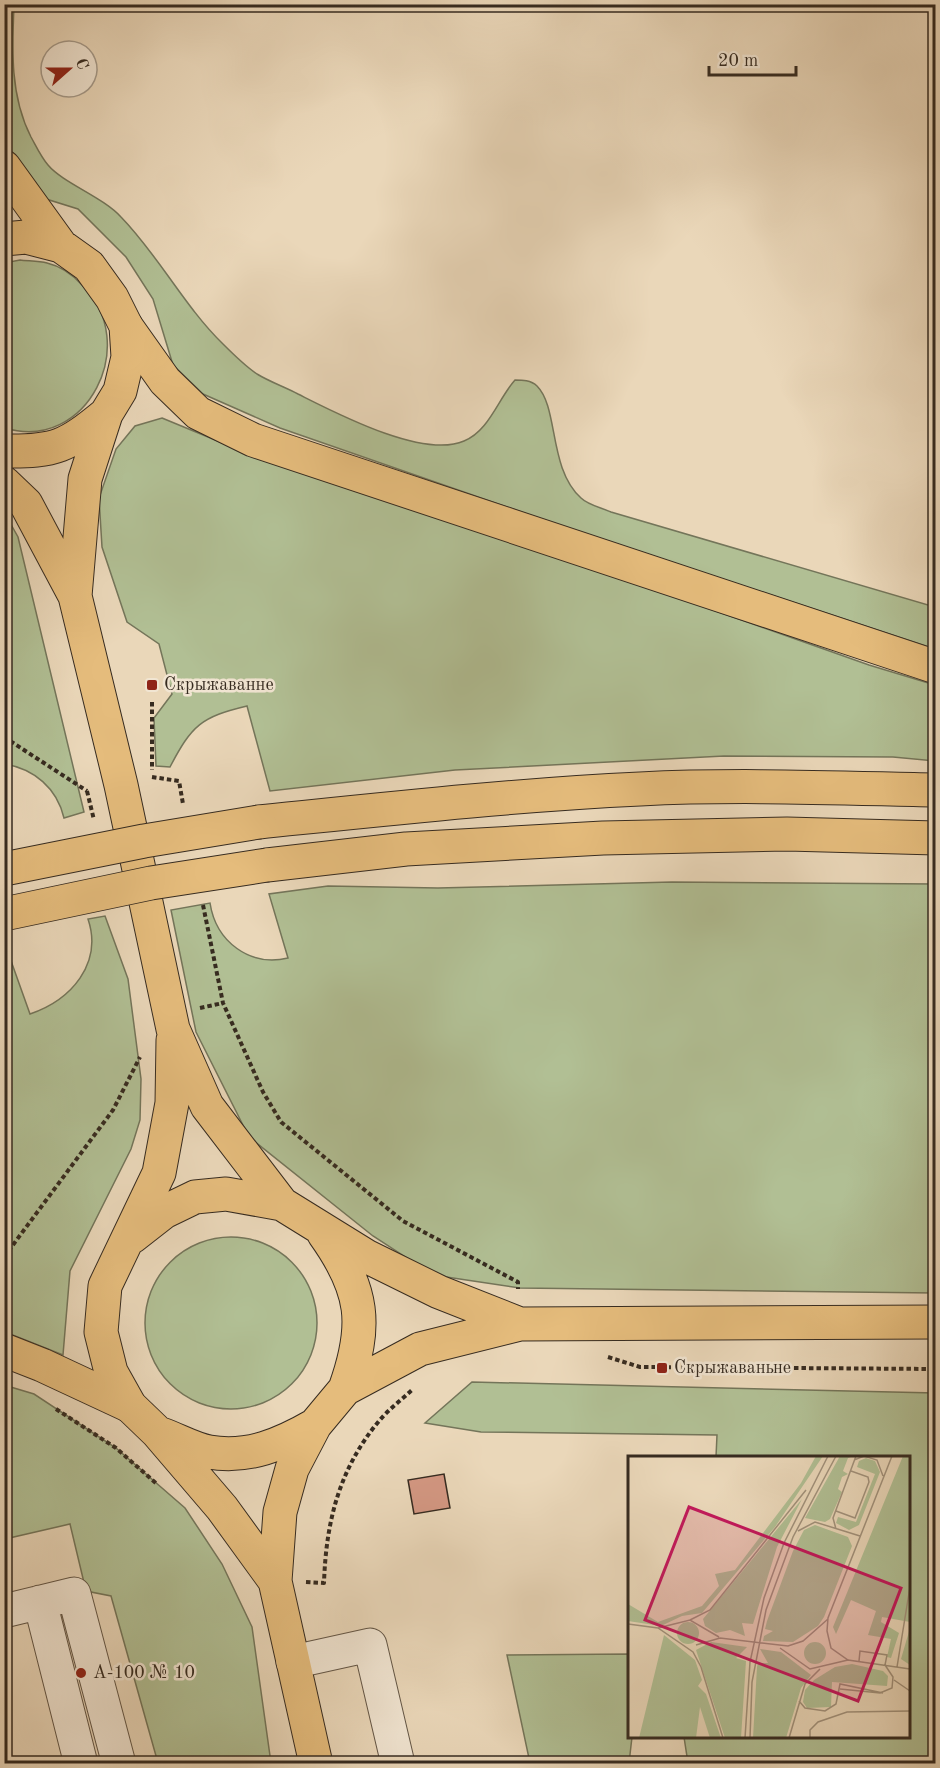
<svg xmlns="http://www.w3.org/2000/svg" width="940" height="1768" font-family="'Old Standard TT',serif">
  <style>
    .green { fill: #b1bf94; stroke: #74755a; stroke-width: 1.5 }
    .building { fill: #d39782; stroke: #362b20; stroke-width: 1.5 }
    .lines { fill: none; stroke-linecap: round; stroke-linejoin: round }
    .minor-casing { stroke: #635646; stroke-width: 35 }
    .major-casing { stroke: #362b20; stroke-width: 35 }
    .highway-casing { stroke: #362b20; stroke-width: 35 }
    .path { stroke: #362b20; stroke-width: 4; stroke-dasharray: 4.5 3; stroke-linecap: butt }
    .minor { stroke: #f1e5d2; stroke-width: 33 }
    .major { stroke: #e5bc7c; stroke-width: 33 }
    .highway { stroke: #e5bc7c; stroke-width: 33 }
    .highway-bridge-casing { stroke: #362b20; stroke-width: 35; stroke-linecap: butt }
    .highway-bridge { stroke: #e5bc7c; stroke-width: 33 }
    .poi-dot { fill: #8f2418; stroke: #f1e5d2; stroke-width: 2 }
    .labels { text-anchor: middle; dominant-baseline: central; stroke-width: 5; stroke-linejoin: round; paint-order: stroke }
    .poi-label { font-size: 18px; fill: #362b20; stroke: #f1e5d2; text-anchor: start }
    .inset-road { fill: none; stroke: #a2927c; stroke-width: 1.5 }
    .view { fill: #c2185b; fill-opacity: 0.15; stroke: #c2185b; stroke-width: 3 }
    .inset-edge { fill: none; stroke: #362b20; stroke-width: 3 }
  </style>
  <rect width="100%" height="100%" fill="#ead7b9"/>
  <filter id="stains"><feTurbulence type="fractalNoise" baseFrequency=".00333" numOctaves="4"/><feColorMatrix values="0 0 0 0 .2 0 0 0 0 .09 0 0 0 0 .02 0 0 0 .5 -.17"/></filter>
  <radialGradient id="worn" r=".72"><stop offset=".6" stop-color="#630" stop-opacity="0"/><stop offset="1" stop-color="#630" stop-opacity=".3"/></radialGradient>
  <path class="green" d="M4,5h10c-2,45 -4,91 17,132 5,9 10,20 17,28 15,18 55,32 73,52 38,39 63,89 102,127 10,10 22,22 34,30 13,8 28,13 41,20 38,19 125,65 166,47 25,-10 34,-42 51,-61 7,0 16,0 22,6 22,22 11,82 44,112 7,7 21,10 30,14l324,95v42l-356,-117 -299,-104 -77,-34 -30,-29 -20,-66 -27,-42 -48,-48 -35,-11 -38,-56z
    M20,260c8,1 19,1 27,3 13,3 26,12 35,22 60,58 5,168 -77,143l-1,-165z
    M162,418l92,38 171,52 444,157 66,20v76l-42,-4 -169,-1 -269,14 -185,21 -23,-85c-46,11 -55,19 -77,61l-14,-1 -2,-48 18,-24 -13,-50 -32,-22 -25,-75 -3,-49 17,-49 19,-23z
    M4,512l14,25 66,275 -20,6c-7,-30 -30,-49 -59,-54z
    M672,882l263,2v409l-415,-5 -87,-13 -60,-39 -124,-99 -53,-105 -25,-122 39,-7c6,39 40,64 78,55l-19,-64 59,-8 110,2z
    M105,916l23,63 13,100 -1,41 -9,29 -61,122 -7,84 -58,-23v-388l25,70c41,-14 73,-50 58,-95z
    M145 1323a86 86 0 1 1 172 0a86 86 0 1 1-172 0Z
    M472,1382l463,11v370h-247l-4,-26 224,-1v-278l-192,-1 1,-22 -236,-3 -56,-9z
    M4,1385l30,9 82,54 69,60 37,56 30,63 19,136h-113l-47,-167 -25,-5 -16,-67 -65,15z
    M629,1654l1,82 2,1 -3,26h-99l-23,-108z"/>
  <path class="building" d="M444,1474l6,34 -36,6 -6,-34z"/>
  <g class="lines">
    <g class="minor-casing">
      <path id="minor" d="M40,1602l41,162
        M4,1611l70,-17 45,170
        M293,1662l77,-17 28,119"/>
    </g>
    <g class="major-casing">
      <path id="major" d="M4,167l57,79 28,20 23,32 14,28 2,31 -8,34 -14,23 -21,65 -10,117
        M4,239l22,-2 35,9
        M4,451c52,1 63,-5 102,-37
        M4,483l22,21 49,92 46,189 52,244 34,77 75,98
        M173,1040l-1,63 -13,70 -54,113 -4,46 10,40 19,34 27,26 65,76 53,73
        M324,1234c40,56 44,91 21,155
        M132,1237l32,-25 31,-15 31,-3 56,10 84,52 73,36 81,32
        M161,1434c15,5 32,15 48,18 39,7 73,-8 106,-27
        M316,1764l-41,-183 5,-69 12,-43 23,-44 30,-36 75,-40 100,-25 416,-2"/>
    </g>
    <g class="highway-casing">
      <path id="highway" d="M126,326l39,55 33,32 55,27 683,227
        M259,822c127,-13 254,-27 381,-33 98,-5 197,-1 296,1
        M267,865l139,-16 197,-11 184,-4 149,4
        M4,1350l38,15 88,41"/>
    </g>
    <path class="path" d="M152,702v68
      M4,737l83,54
      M152,777l27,4 4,23
      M87,791l7,29
      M203,905l20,98 40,89 18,30 122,99 115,61v7
      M200,1008l23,-5
      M4,1257l109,-147 27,-53
      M608,1357l32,10 296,2
      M56,1409l60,39 42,37
      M306,1582l18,1c2,-61 15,-114 55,-162 9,-11 22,-21 33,-31"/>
    <use href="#minor" class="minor"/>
    <use href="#major" class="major"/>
    <use href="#highway" class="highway"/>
    <g class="highway-bridge-casing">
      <path id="highway-bridge" d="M4,869l140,-28 115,-19
        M4,914l147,-31 116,-18"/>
    </g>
    <use href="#highway-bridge" class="highway-bridge"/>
  </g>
  <g class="poi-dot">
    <rect x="146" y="679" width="12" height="12" rx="3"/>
    <rect x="656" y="1362" width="12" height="12" rx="3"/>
    <circle cx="81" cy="1673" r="6"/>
  </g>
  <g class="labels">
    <g class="poi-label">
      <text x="164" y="685">Скрыжаванне</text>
      <text x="674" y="1368">Скрыжаваньне</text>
      <text x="93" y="1673">А-100 № 10</text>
    </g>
  </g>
  <g transform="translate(628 1456)">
    <rect width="282" height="282" fill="#ead7b9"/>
    <path d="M188,0h7l-48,71 -73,86 -20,3 -21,10 -33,-5v-17l30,18 44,-16 17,-20 -4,-12 20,-4 66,-87zM212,0h14l-6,2 -5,13 5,3 -6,3 -4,12 4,3 -12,27 -5,3 -20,-4zM275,0h7v166l-28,-5 -1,5 18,11 -8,25 -4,-1 4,-18 -23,-4 8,-24 -25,-11 -15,34 -3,-7zM238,2l9,3 5,11 -21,53 -10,5 -13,-7 2,-6 18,5 19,-48 -18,-7 2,-6zM174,43l-25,48 -24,77 -11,-1 3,13 -15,-6 -14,3 -11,-7 -2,-7zM187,69l33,12 4,9 -28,71 -6,9 -25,16 -30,-1 1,-5 9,-5 -8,-2 2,-8 26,-70 11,-21zM49 177a11 11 0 1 1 22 0a11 11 0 1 1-22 0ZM282,172v37l-9,-6zM36,179l31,25 7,20 -4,6 8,8 15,44h-11l-10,-31 -4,31h-57zM176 197a11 11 0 1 1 22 0a11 11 0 1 1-22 0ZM83,186l36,5 -11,11 10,3 -5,77h-16l-29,-88zM132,193l21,3 30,23 -10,13 -15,50h-33l4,-71 1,-4h10zM224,208l31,7 5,5 -1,10 -55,-4 -1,25 -24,1 -4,-6 2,-12 9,-10 21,-13z" fill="#b1bf94"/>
    <path class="inset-road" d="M264,0l-64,162 -1,13 4,17 17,12 62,9M226,4l10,-4 13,4 6,16M208,55l19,7 14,-36 -1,-5 -17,-6M208,73l-3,-11 23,-62M170,75l17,-9 45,14M62,164l20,-10 96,-120M0,168l30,4 35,24 8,15 22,71M30,172l32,-8 29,17M68,189l24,-7 68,8 15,-5 25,-22M152,192l30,21 38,-9M269,211l13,-80M266,224l16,11M212,233l40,4 12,-5 1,-11 -8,-12 2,-10 -27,-4 -1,10M171,245l6,7 20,3 11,-7 4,-20 43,9M117,282l5,-76 14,-64 20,-55 44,-87M122,282l2,-56 14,-72 27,-73 43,-81M161,282l16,-54 15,-15M182,282v-8l8,-8 29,-10 63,-1"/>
    <path class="view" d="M61,51l212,81 -43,113 -213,-81z"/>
    <rect width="282" height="282" class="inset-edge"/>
  </g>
  <rect width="940" height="1768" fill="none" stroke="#ead7b9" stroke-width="24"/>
  <rect x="6" y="6" width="928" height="1756" fill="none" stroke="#362b20" stroke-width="3"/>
  <rect x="12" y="12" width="916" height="1744" fill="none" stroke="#362b20" stroke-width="1.5"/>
  <g transform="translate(69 69) rotate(69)"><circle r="28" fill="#f1e5d2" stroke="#a69b8b" stroke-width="1.5"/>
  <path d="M0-4.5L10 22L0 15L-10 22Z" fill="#8f2418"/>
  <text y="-9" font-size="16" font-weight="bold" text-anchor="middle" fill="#362b20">С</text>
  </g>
  <path d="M709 66v9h87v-9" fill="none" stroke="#362b20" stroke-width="3"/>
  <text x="718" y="66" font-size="18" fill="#362b20" stroke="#f1e5d2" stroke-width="4.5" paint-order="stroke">20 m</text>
  <rect width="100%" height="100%" filter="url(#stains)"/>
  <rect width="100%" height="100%" fill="url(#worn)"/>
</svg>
